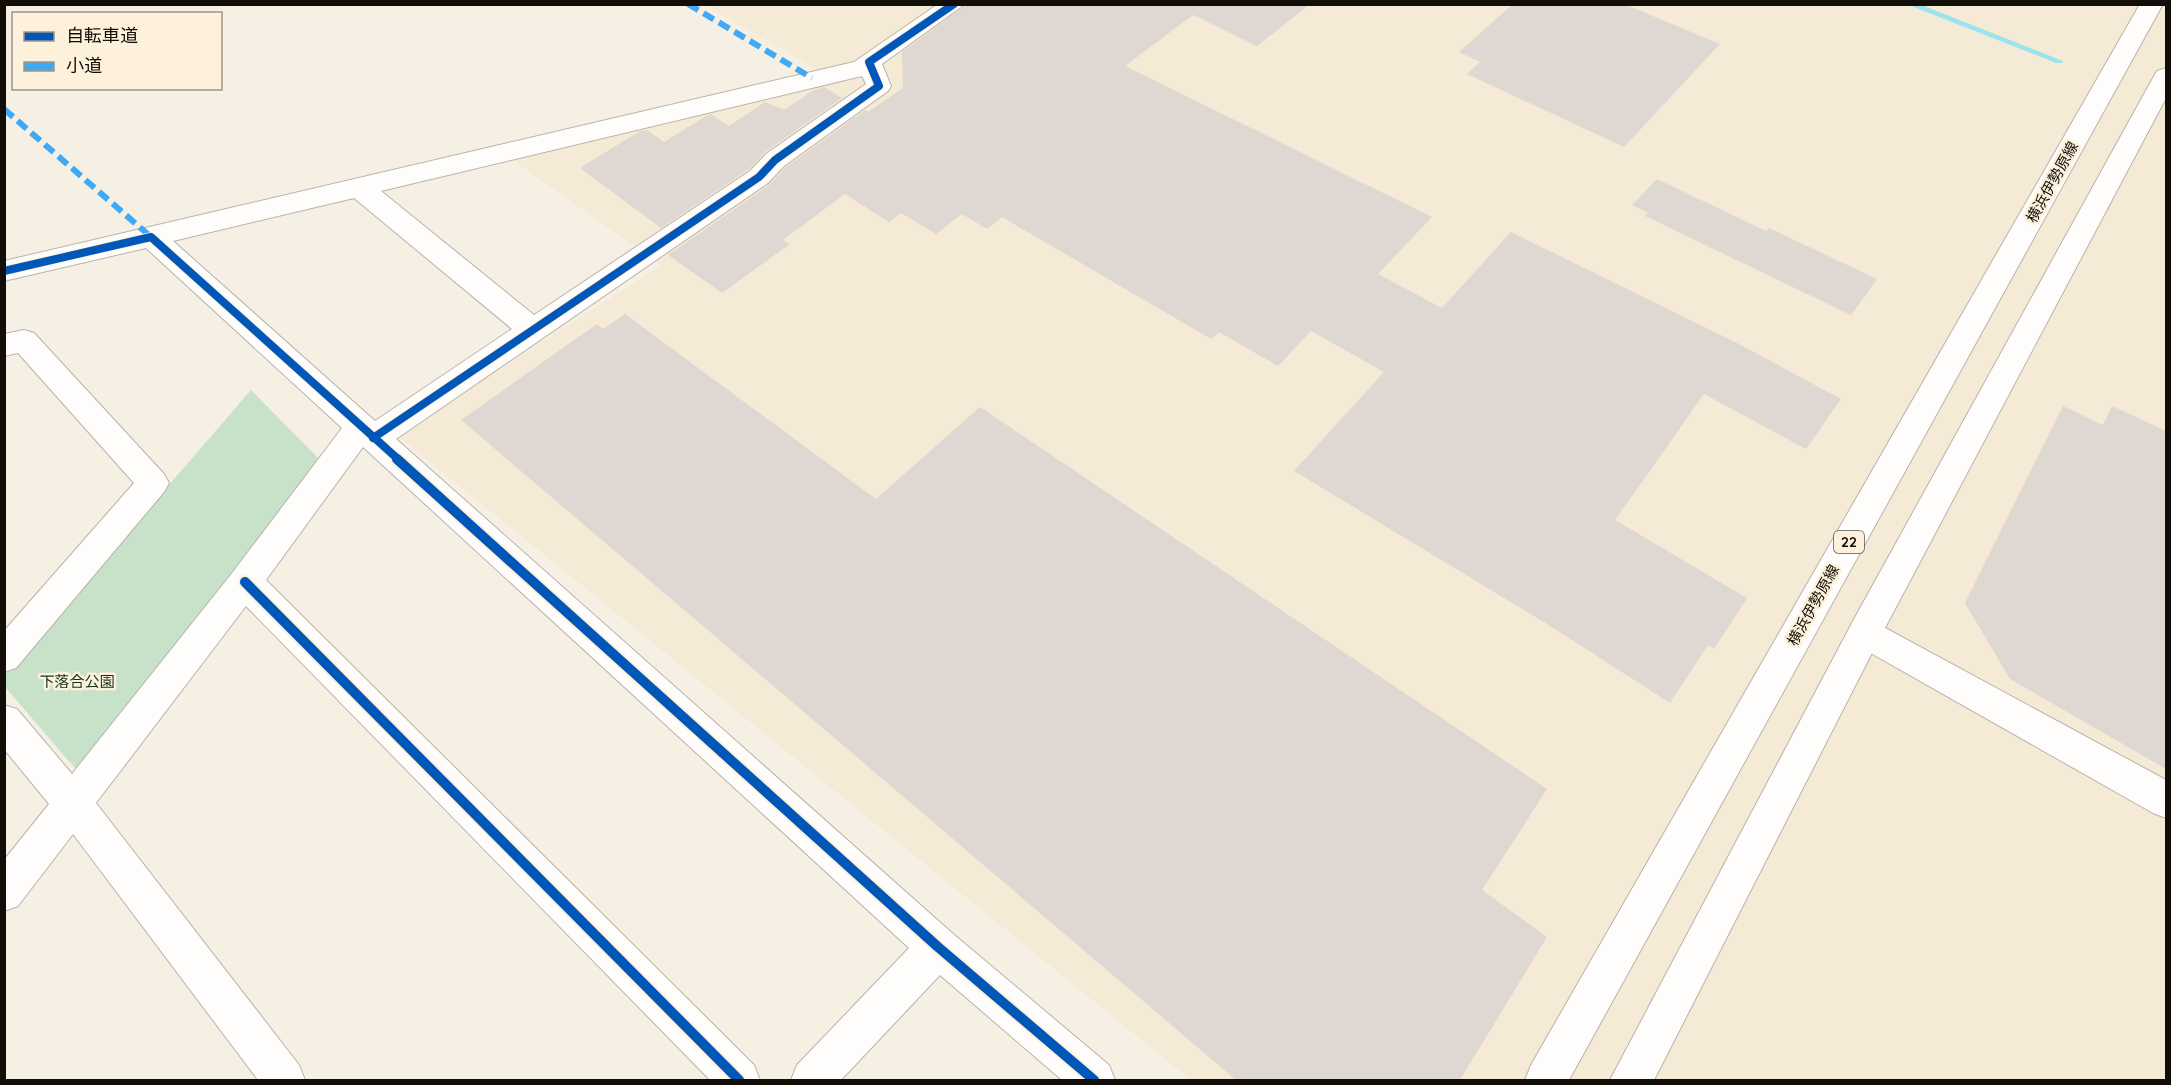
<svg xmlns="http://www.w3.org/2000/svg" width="2171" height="1085" font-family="Quicksand,'Noto Sans JP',sans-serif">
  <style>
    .built { fill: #f5ead6 }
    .green { fill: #c8e2c9 }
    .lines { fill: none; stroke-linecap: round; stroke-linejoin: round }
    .stream { fill: #9be4ee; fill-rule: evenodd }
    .building { fill: #dfd7d2 }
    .minor-casing { stroke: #b8b3aa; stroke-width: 2 }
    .tertiary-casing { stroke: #b8b3aa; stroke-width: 2 }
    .primary-casing { stroke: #b8b3aa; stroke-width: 2 }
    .minor { fill: #fefdfb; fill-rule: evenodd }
    .tertiary { fill: #fefdfb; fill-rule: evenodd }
    .primary { fill: #fefdfb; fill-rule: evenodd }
    .quiet { stroke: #3fa9f5; stroke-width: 6; stroke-dasharray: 12 6; stroke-linecap: butt }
    .cycleway-far1-casing { stroke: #fdf1dc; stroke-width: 10 }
    .cycleway-casing { stroke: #fdf1dc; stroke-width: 14 }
    .cycleway-far1 { stroke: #0057b8; stroke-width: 8 }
    .cycleway { stroke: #0057b8; stroke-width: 10 }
    .labels { text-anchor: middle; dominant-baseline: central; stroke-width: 5; stroke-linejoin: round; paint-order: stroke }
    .shield { fill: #fdf1dc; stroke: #585247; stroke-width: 1.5 }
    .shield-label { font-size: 14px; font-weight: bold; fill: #120e07 }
    .street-label { font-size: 15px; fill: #120e07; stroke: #fdf1dc }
    .park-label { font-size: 15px; fill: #12321e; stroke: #fdf1dc }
  </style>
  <rect width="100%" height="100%" fill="#f5efe4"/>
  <path class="built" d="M705,5h1461v1075h-975l-793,-644 263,-171 -153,-108 322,-80z"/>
  <path class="green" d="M251,390l68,69 -239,315 -75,-87 -1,-11z"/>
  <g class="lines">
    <path class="stream" d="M1906,4h13l144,57 -1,2h-6z"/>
  </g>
  <path class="building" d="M967,4h343l-53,42 -64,-31 -68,51 307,151 -54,57 64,34 69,-76 228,112 102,55 -35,50 -102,-55 -89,126 132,78 -33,51 -6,-4 -38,58 -126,-81 -250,-151 90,-99 -73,-41 -33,35 -59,-34 -8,7 -209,-122 -15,12 -25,-15 -26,20 -35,-21 -12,9 -44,-28 -62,46 7,4 -68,49 -54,-38 101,-70 16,-17 80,-58 3,2 35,-24 -1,-36z
    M1513,4h111l96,40 -96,103 -157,-73 13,-12 -21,-10z
    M824,87l18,11 -77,54 -16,17 -88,59 -81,-60 60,-37 7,-1 17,12 42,-26 5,-2 18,12 36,-24 19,8 30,-20z
    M1657,179l109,52 3,-3 108,51 -26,36 -206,-99 3,-3 -16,-8z
    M625,314l251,185 104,-92 567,382 -65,101 65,47 -87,143h-224l-775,-660 136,-96 6,5z
    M2063,406l40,19 9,-19 54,25v338l-156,-90 -45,-76z"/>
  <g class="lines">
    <g class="minor-casing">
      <path id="minor" d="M938,4h27l-83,60 9,22 -3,5 -104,75 -16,17 -372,256 556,494 157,132 6,15h-53l-122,-105 -99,105h-50l6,-15 112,-117 -546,-501 -97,133 488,485 6,15h-50l-464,-474 -150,197 203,262 6,15h-47l-185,-246 -55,72 -14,5v-51l45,-56 -45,-55v-44l13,4 55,65 161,-202 109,-144 -196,-180 -142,33v-20l850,-199zM862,76l4,8 -100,70 -16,17 -216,144 -153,-124zM354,198l158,131 -137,92 -202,-180z
        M24,330l10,3 130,141 5,9 -5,9 -148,176 -12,4v-41l130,-148 -116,-130 -14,3v-22z"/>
    </g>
    <g class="tertiary-casing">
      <path id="tertiary" d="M1865,617l301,163v38l-13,-5 -300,-170 -5,-11 5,-11z"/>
    </g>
    <g class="primary-casing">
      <path id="primary" d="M2140,4h23l-594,1076h-44l6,-15z
        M2166,68v30l-289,545 -223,437h-44l243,-459 301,-545 3,-5z"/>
    </g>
    <use href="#minor" class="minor"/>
    <use href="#tertiary" class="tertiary"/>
    <use href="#primary" class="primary"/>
    <path class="quiet" d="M688,4l124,74
      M4,109l147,128"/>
    <g class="cycleway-far1-casing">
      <path id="cycleway-far1" d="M4,271l147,-34 248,223
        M373,438l386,-261 16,-17 104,-74 -10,-24 85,-58"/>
    </g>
    <g class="cycleway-casing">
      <path id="cycleway" d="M397,459l541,488 156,133
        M245,582l494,498"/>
    </g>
    <use href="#cycleway-far1" class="cycleway-far1"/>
    <use href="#cycleway" class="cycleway"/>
  </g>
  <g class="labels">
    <rect class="shield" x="1834" y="531" width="30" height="22" rx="4.5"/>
    <g class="shield-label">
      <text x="1849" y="542">22</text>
    </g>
    <g class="street-label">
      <text transform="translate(2052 182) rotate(-61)">横浜伊勢原線</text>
      <text transform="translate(1813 605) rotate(-61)">横浜伊勢原線</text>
    </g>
    <g class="park-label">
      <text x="77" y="681">下落合公園</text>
    </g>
  </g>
  <rect width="2171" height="1085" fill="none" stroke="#120e07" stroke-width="12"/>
  <rect x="12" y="12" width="210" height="78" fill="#fdf1dc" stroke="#9f9687" stroke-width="1.5"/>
  <rect x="24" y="32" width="30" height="9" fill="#0057b8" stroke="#9f9687" stroke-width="1.5"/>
  <text x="66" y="42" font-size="18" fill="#120e07">自転車道</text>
  <rect x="24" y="62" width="30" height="9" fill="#3fa9f5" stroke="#9f9687" stroke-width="1.5"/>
  <text x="66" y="72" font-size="18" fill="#120e07">小道</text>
</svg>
